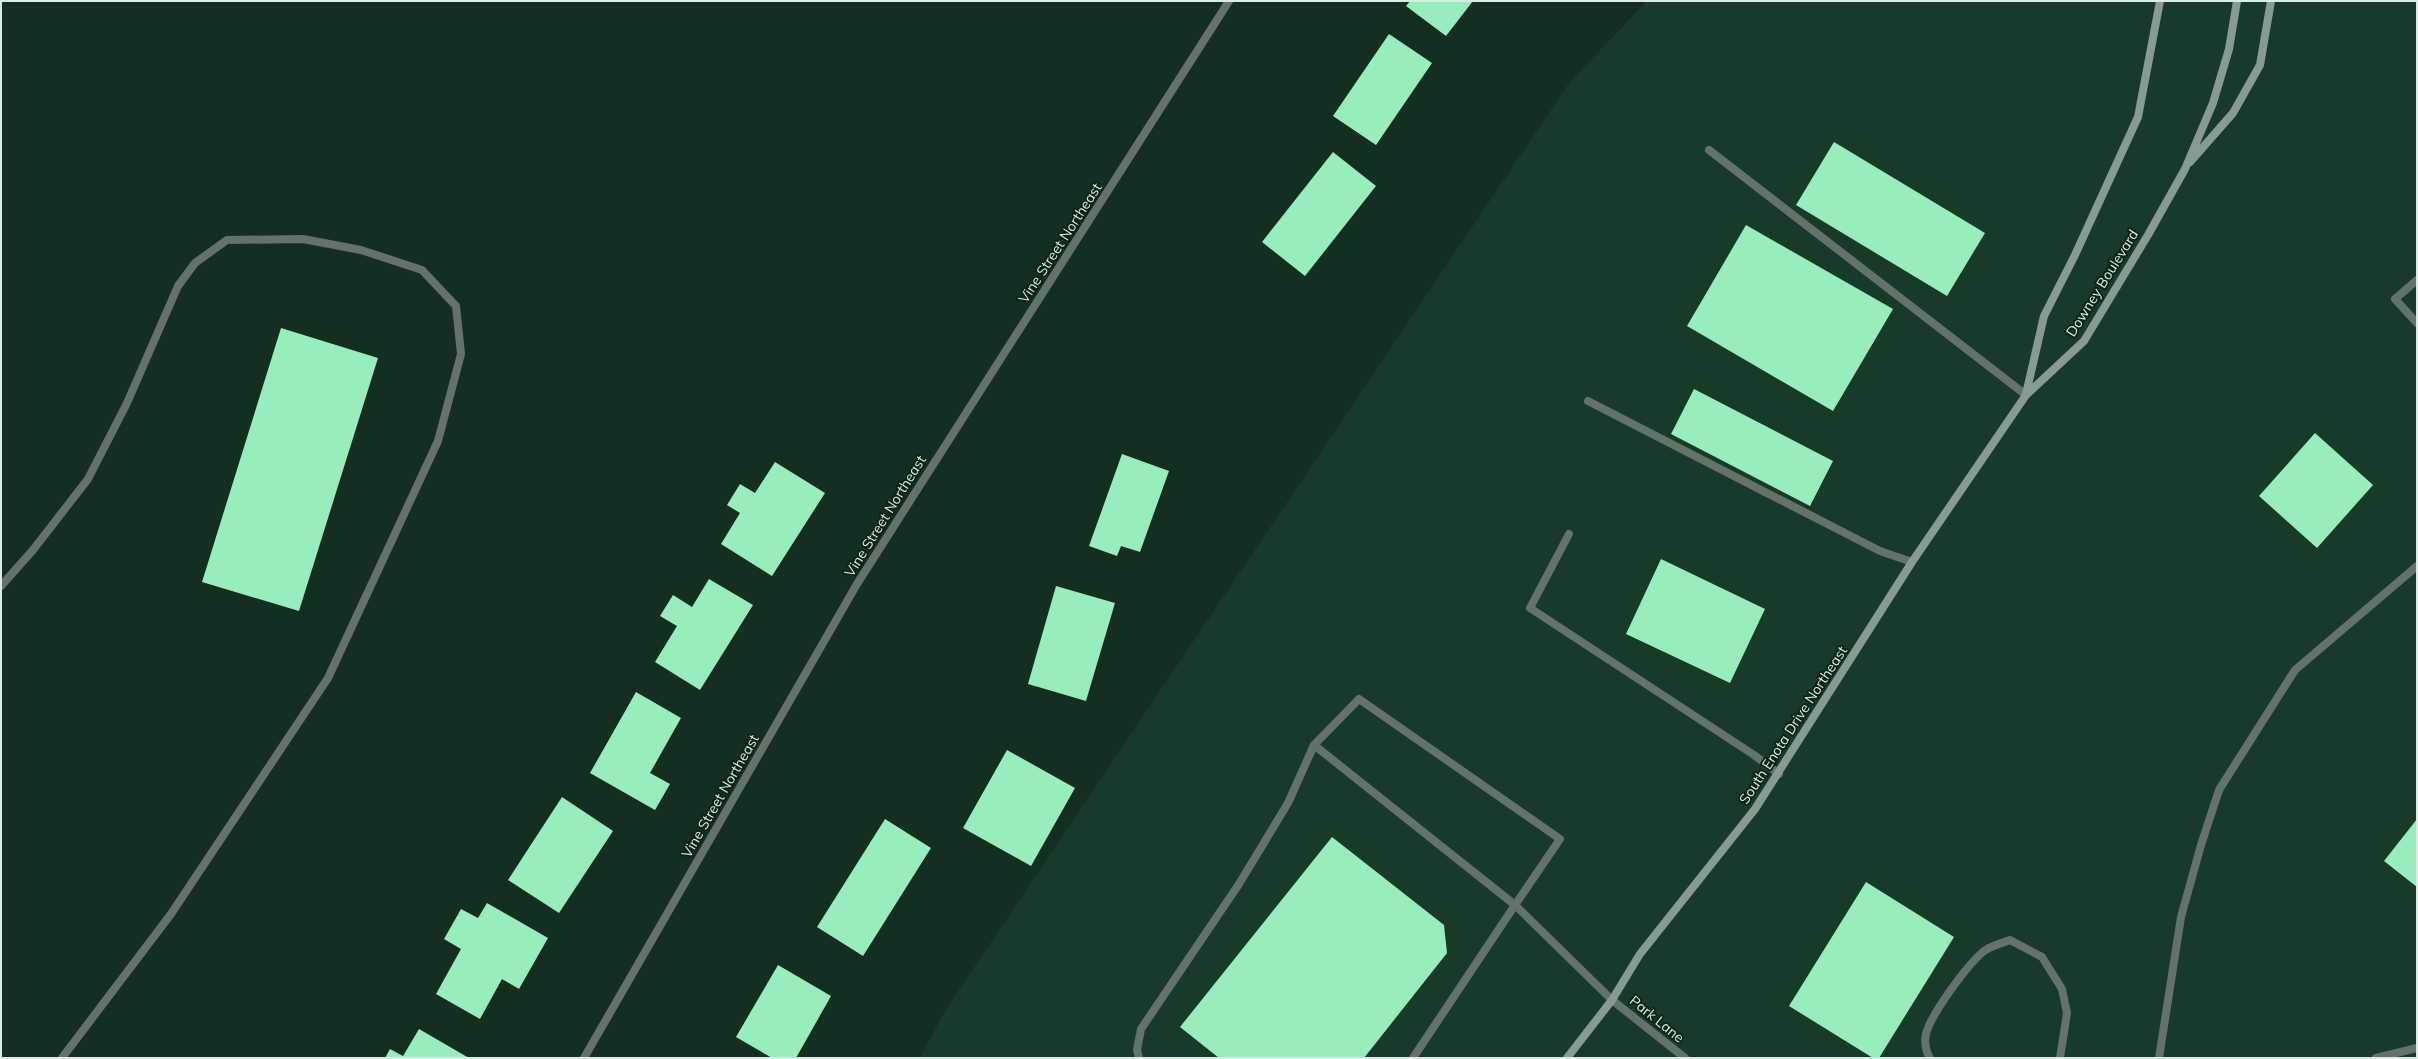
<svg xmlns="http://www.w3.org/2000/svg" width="2418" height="1059" font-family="Mulish,sans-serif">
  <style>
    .built { fill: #183b29 }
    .building { fill: #98edbc }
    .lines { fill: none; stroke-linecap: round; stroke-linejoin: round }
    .service { stroke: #65726a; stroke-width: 8 }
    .minor { stroke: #65726a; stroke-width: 8 }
    .secondary { stroke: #879b8e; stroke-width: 8 }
    .labels { text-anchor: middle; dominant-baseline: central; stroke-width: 4; stroke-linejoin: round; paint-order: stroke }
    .street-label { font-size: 14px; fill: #dcece2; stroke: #0a2517 }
  </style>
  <rect width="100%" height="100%" fill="#142f21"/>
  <path class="built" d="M1647,1h770v1057h-1497l26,-49 623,-926z"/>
  <path class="building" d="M1410,1h63l-27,35 -40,-30z
    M1389,34l43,29 -56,82 -43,-29z
    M1834,142l151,91 -38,63 -151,-91z
    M1333,152l43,34 -71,90 -43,-34z
    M1746,225l147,84 -60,102 -146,-85z
    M281,328l97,30 -79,253 -97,-29z
    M1694,389l139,72 -23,45 -139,-72z
    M2315,433l58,52 -56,63 -58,-52z
    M1122,454l47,17 -29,81 -19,-6 -4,10 -28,-10z
    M775,462l50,31 -53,83 -51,-32 19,-31 -13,-8 13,-21 15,9z
    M1661,559l104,50 -35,74 -104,-49z
    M709,579l44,26 -53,85 -45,-28 22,-36 -17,-10 13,-21 19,12z
    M1056,586l59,17 -29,98 -58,-17z
    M636,692l45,26 -31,55 20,11 -15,26 -65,-37z
    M1007,750l68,38 -44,78 -68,-38z
    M562,797l51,34 -54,82 -51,-33z
    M885,819l46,29 -68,108 -46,-29z
    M2417,819v68l-33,-26z
    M1332,837l112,88 3,28 -83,105h-145l-39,-31z
    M1866,882l88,55 -75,121h-6l-84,-52z
    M487,903l61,35 -29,51 -17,-10 -22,40 -44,-25 25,-45 -17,-10 17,-30 17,9z
    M778,965l53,31 -35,62h-24l-36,-21z
    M419,1029l50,29h-84l5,-9 13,7z"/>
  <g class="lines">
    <path class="service" d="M1709,150l317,245
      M2417,280l-22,19 22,24
      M1588,401l292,150 32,11
      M1569,534l-39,74 224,147 25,19
      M1,586l32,-36 55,-71 39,-76 51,-117 17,-23 32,-23 76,-1 58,11 61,20 34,36 5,48 -23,87 -110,237 -157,236 -109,144
      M1139,1058l-2,-8 4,-21 98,-145 49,-81 26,-58 45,-46 201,140 -45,66 -201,-160
      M1413,1058l102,-153 97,95
      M1930,1058c-4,-6 -6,-16 -4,-24 5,-20 41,-69 58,-83 7,-5 18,-8 26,-11l32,17 20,32 5,24 -7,45"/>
    <path class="minor" d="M1612,1000l73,58
      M584,1058l273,-474 372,-583
      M2159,1058l22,-141 20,-72 18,-55 76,-120 122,-104
      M2376,1058l41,-10"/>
    <path class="secondary" d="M2190,162l43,-49 27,-48 11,-64
      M2026,394l18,-78 31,-61 63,-138 22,-116
      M1567,1058l45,-58 28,-46 115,-145 157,-247 114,-167 58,-54 64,-106 37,-66 28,-66 16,-54 8,-48"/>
  </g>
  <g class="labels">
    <g class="street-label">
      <text transform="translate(1060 243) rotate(-57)">Vine Street Northeast</text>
      <text transform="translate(2102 283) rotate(-58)">Downey Boulevard</text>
      <text transform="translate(885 516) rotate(-58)">Vine Street Northeast</text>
      <text transform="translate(1793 725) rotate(-57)">South Enota Drive Northeast</text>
      <text transform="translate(720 796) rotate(-60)">Vine Street Northeast</text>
      <text transform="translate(1657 1019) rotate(39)">Park Lane</text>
    </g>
  </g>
  <rect width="2418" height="1059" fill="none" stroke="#dcece2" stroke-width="4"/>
</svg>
